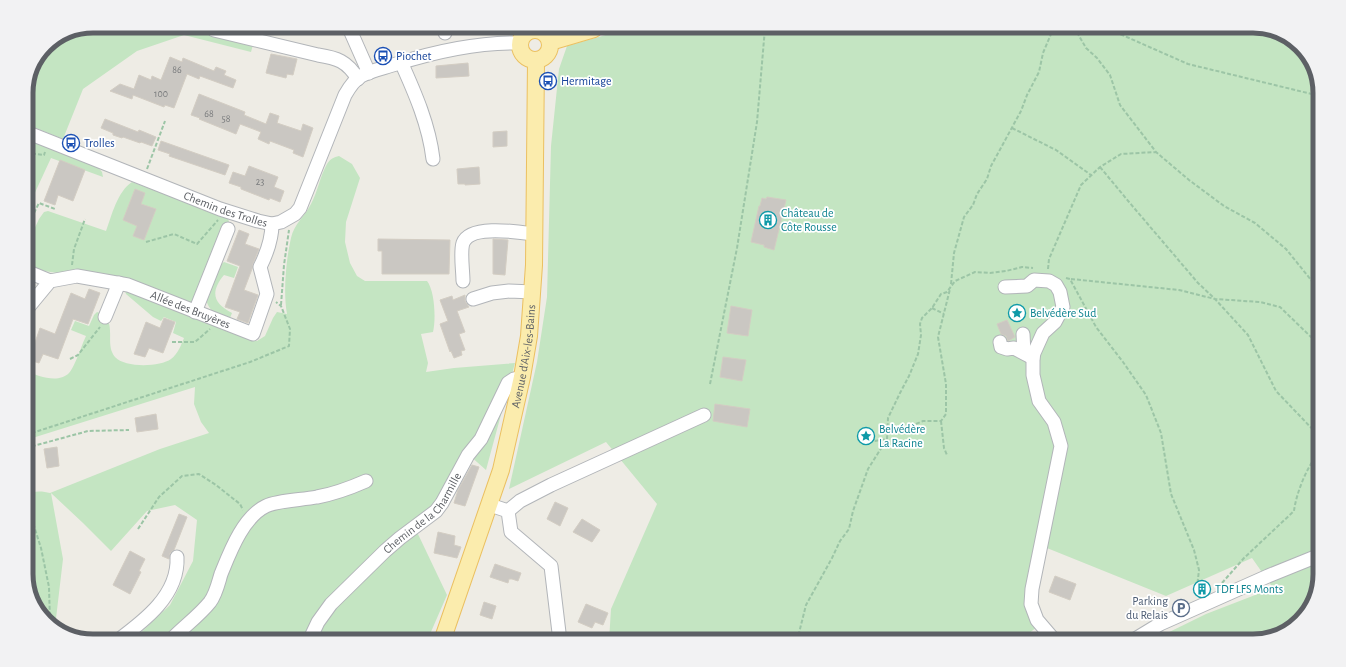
<svg xmlns="http://www.w3.org/2000/svg" width="1346" height="667" font-family="'Alegreya Sans',sans-serif">
  <style>
    .green { fill: #c4e5c2 }
    .building { fill: #cac7c2; stroke: #d3cdc3 }
    .lines { fill: none; stroke-linecap: round; stroke-linejoin: round }
    .minor-casing { stroke: #b2b5b9; stroke-width: 15 }
    .major-casing { stroke: #ebc061; stroke-width: 18 }
    .path { stroke: #9cc5a6; stroke-width: 2; stroke-dasharray: 4 2; stroke-linecap: butt }
    .minor { stroke: #fff; stroke-width: 13 }
    .major { stroke: #fbecad; stroke-width: 16 }
    .labels { text-anchor: middle; dominant-baseline: central; stroke-width: 3.5; stroke-linejoin: round; paint-order: stroke }
    .number-label { font-size: 10px; fill: #787a7c }
    .transit-label { font-size: 12px; fill: #164399; stroke: #fff; text-anchor: start }
    .street-label { font-size: 12px; fill: #5d6065; stroke: #fff }
    .culture-label { font-size: 12px; fill: #0d838f; stroke: #fff; text-anchor: start }
    .service-label { font-size: 12px; fill: #4e5e75; stroke: #fff; text-anchor: end }
    .rim { fill: none; stroke: #5d6065; stroke-width: 5 }
  </style>
  <rect width="100%" height="100%" fill="#eeece5"/>
  <path class="green" d="M1253,26l29,7 27,23 11,33v485l-7,29 -23,27 -37,11h-102l55,-27 67,-26 -21,-30 -86,38 -129,-52 -12,45 4,19 8,19 -18,14h-410l2,-32 46,-105 -51,-62 -97,47 28,-127 10,-65 4,-151 8,-77 8,-23 42,-12 9,-5z
    M257,30l-6,22 -67,-17 -47,16 -54,38 -20,50 -37,-15v-35l20,-44 22,-14z
    M26,139l70,26 6,7 1,5 -52,-19 -25,54z
    M339,156l13,8 8,14 -14,44 -1,20 5,21 7,13 8,5h62c8,10 9,39 6,51l-12,2 7,29 -2,9 28,-4 61,-5 -29,107 -17,-15 -35,49 -18,14 1,14 30,63 -20,46 -41,-7 -26,2 1,5h-229l38,-36 23,-44 4,-41 -22,-15 -28,6 -36,40 -28,-28 -32,-30 12,66 -8,68 -18,-16 -5,-16 -1,-34 -5,-27v-38c7,-6 16,-5 24,-3l110,-44 49,-16 -8,-11 -7,-18 1,-17 -169,53v-69c12,5 32,13 43,2 6,-6 13,-29 17,-37l-15,-6 4,-9 14,5 5,-11 3,-3c23,8 6,31 18,45 10,11 45,10 56,2 7,-5 10,-14 13,-21l-11,-5 3,-11 -12,-5 -3,4 -8,-4 -27,-23 -1,-3 4,1 128,49 8,-5 8,-18 4,-6 10,2c-4,-22 -1,-54 4,-76 3,-14 14,-22 20,-34 7,-13 9,-28 16,-40 3,-5 7,-7 12,-8z
    M132,182l96,36 1,4 -29,66 -7,13 -5,3c-28,-11 -68,-31 -97,-32 -5,0 -10,1 -15,1 -15,1 -38,0 -50,-11v-15l13,-28 5,-7 4,-1 58,20c6,-16 11,-39 26,-49z
    M224,262l14,5 -4,11 -10,-3c-14,17 -11,28 8,38l-2,5c-12,1 -23,-9 -24,-20l14,-33z"/>
  <path class="building" d="M271,54l26,5 -4,16 -6,-1 -1,4 -20,-5z
    M170,57l12,5 1,-4 31,13 2,-4 10,4 -2,4 12,5 -3,8 -33,-12 -1,3 -12,-5 -13,34 -9,-3 -1,2 -31,-12 -1,4 -22,-8 10,-7 14,5 5,-14 12,5 1,-4 9,4z
    M468,63l1,13 -33,2v-12z
    M199,94l46,18 -1,3 22,9 4,-11 9,3 -2,7 24,8 2,-7 10,4 -10,29 -10,-4 1,-3 -24,-9 -1,3 -11,-5 3,-7 -21,-8 -4,10 -37,-15 1,-1 -9,-3z
    M105,119l33,13 1,-2 17,7 -4,9 -11,-4 -1,1 -17,-6 -1,1 -9,-3v-2l-12,-5z
    M507,131v15l-14,1v-15z
    M161,141l68,24 -4,10 -56,-19 1,-2 -12,-4z
    M60,160l25,10 -12,31 -15,-6 -3,10 -11,-4z
    M249,166l29,11 -4,10 10,4 -4,11 -10,-4 -1,2 -28,-11v-2l-12,-4 4,-11 12,4z
    M479,167l1,17 -15,1v-1h-7l-1,-15z
    M135,189l10,4 -4,11 15,5 -12,31 -11,-4 4,-10 -14,-6z
    M767,197l19,3 -12,50 -10,-3v-2l-13,-3 8,-36h1l2,-8 4,1z
    M239,230l10,4 -4,10 14,5 -6,15 -1,5 -8,21 14,5 -10,28 -11,-4 3,-7 -15,-5 15,-41 -13,-5z
    M378,239l72,1 -1,34h-67v-23h-4z
    M493,239l15,1 -3,35 -12,-1z
    M89,289l11,4 -12,31 -15,-5 -15,40 -15,-5 -4,9 -10,-3 11,-32 15,6 16,-41 14,6z
    M465,295v6l4,6 -12,4 8,21 -6,2 6,16 -4,1 1,4 -8,3 -3,-7 -1,1 -10,-28 8,-3 -8,-21 12,-4 1,4z
    M731,306l21,4 -4,26 -21,-3z
    M164,318l11,4 -12,31 -14,-5 -4,9 -11,-3 12,-32 14,6z
    M1007,320l8,17 -7,4 -2,-5 -5,-2 -4,-10z
    M723,357l23,3 -4,21 -22,-4z
    M715,404l35,5 -3,18 -34,-6z
    M156,414l2,15 -21,3 -2,-14z
    M57,447l2,19 -12,2 -3,-19z
    M472,465l7,2 -14,39 -11,-3 4,-13z
    M555,502l13,6 -8,18 -13,-7z
    M179,514l8,3 -13,33 -4,3 -1,6 -7,-3z
    M582,519l18,11 -8,12 -19,-10z
    M438,532l17,4 -1,9 7,2 -4,11 -23,-5z
    M130,551l15,8 -6,12 2,1 -11,22 -17,-9z
    M495,564l26,9 -3,8 -6,-2h-3l-1,4 -18,-6z
    M1055,576l21,8 -6,16 -21,-8z
    M484,602l12,4 -4,13 -12,-4z
    M586,604l22,9 -5,12 -8,-3 -3,6 -14,-6z"/>
  <g class="lines">
    <g class="minor-casing">
      <g id="minor">
        <path d="M445,29v4"/>
        <path d="M214,30l104,25c19,3 29,6 40,24"/>
        <path d="M350,30l19,43"/>
        <path d="M401,62c14,31 28,63 32,97"/>
        <path id="s1" d="M26,132l194,77 38,12 14,3 9,-2 14,-8 5,-6 45,-113c4,-7 9,-15 16,-19 11,-6 23,-8 35,-12 41,-13 81,-22 124,-21"/>
        <path d="M26,221v-1"/>
        <path d="M26,271l24,10"/>
        <path d="M463,281c0,-10 -3,-29 0,-38 7,-19 55,-11 71,-9"/>
        <path d="M1005,287l22,-1 7,-6 15,1 7,4 4,7 3,15 -8,15 -12,11 -9,20 -1,5v17l6,26 15,21 7,24 -29,143 -1,15 6,16 18,21"/>
        <path d="M473,299l19,-6 17,-2 24,1"/>
        <path id="s2" d="M26,310l24,-29 27,-5 51,9 125,49 14,-40 -7,-27c7,-14 12,-27 12,-43"/>
        <path d="M195,312l33,-83"/>
        <path d="M105,317l14,-34"/>
        <path d="M1023,334l1,19"/>
        <path d="M1000,342l1,5 6,2 7,-1 19,10"/>
        <path d="M490,505l18,6 3,21 40,34 9,75"/>
        <path d="M508,511l12,-10 31,-16 153,-70"/>
        <path d="M26,566l1,15"/>
        <path d="M117,641c27,-20 62,-46 60,-84"/>
        <path d="M170,641c12,-13 29,-25 40,-39 6,-8 8,-18 11,-28 9,-22 22,-57 45,-68 13,-6 36,-6 51,-9 17,-3 33,-9 49,-16"/>
        <path id="s3" d="M309,641l9,-19 13,-18 54,-53 15,-13 36,-27 6,-8 26,-48 13,-16 27,-56 6,-4 8,-2"/>
        <path d="M1132,641l28,-17 108,-48 52,-21"/>
      </g>
    </g>
    <g class="major-casing">
      <g id="major">
        <circle cx="535" cy="45" r="15"/>
        <path d="M550,42l44,-13"/>
        <path id="s4" d="M442,641l59,-171 21,-93 7,-41 5,-71 2,-204"/>
      </g>
    </g>
    <path class="path" d="M1074,27l12,21 11,10 13,17 10,30 36,47 33,28 35,26 31,17 31,26 34,42
      M1104,27l84,37 132,32
      M1012,128l44,22 35,25
      M26,153l18,2 1,-3
      M1100,167l29,35 69,81 17,16 33,36 28,56 44,46
      M147,169l18,-48
      M34,213l5,-10 16,6
      M146,242l28,-8 23,10 21,-24
      M72,265l2,-16 11,-30
      M1048,269l1,-10 32,-74 19,-18 21,-13 35,-2
      M1066,278l4,1 26,48 27,35 23,33 15,38 10,61 23,56 5,20 -3,26
      M1071,279l108,11 36,9 45,3 20,5 31,30 9,5
      M951,284l3,-31 10,-36 9,-12 4,-11 10,-15 4,-13 30,-55 6,-16 12,-23 4,-19 11,-26
      M281,305l3,-40 5,-35
      M932,308l12,6
      M172,342h23l15,-13
      M70,359l8,-4 22,-28
      M710,384l27,-136 20,-126 8,-94
      M941,421l3,27 3,7
      M887,431l24,-5 12,-5h18l5,-7v-30l-8,-47 12,-48
      M26,435l224,-73 39,-16 1,-17 -9,-23 -5,-4
      M864,436l11,5 12,-2 1,-21 12,-25 9,-17 9,-22 3,-19 -1,-11 2,-6 10,-10 9,-14 6,-2 8,-11 20,-9 15,1 16,-2 16,-4 11,1
      M26,448l62,-17 41,-1
      M26,501l15,47 8,39 1,35
      M138,529l21,-32 23,-21 17,-2 17,11 24,19 3,6
      M1222,583l22,-25 50,-47c2,-17 13,-46 26,-59
      M797,641l9,-36 26,-47 8,-17 9,-12 4,-18 15,-42 19,-30"/>
    <use href="#minor" class="minor"/>
    <use href="#major" class="major"/>
  </g>
  <defs>
    <g id="bus-ring" transform="scale(0.9)"><circle r="9.5" fill="#fff" stroke="#1a4fb4" stroke-width="1.5"/><path d="M-5-6H5V4H4V6H2V4H-2V6H-4V4H-5ZM-3.5-4V0h7V-4ZM-3.5 1.2v1.5H-2V1.2ZM2 1.2v1.5H3.5V1.2Z" fill="#1a4fb4"/></g>
    <g id="building-ring" transform="scale(0.9)"><circle r="9.5" fill="#fff" stroke="#0f9aa8" stroke-width="1.5"/><path d="M-4-6H4V6H1V3H-1V6H-4ZM-2.5-4.3h1.7v1.8h-1.7ZM.8-4.3h1.7v1.8H.8ZM-2.5-1h1.7V.8h-1.7ZM.8-1h1.7V.8H.8Z" fill="#0f9aa8"/></g>
    <g id="sight-ring" transform="scale(0.9)"><circle r="9.5" fill="#fff" stroke="#0f9aa8" stroke-width="1.5"/><path d="M0-6L1.8-2.2L6-1.7L2.9 1.2L3.7 5.4L0 3.3L-3.7 5.4L-2.9 1.2L-6-1.7L-1.8-2.2Z" fill="#0f9aa8"/></g>
    <g id="parking-ring" transform="scale(0.9)"><circle r="9.5" fill="#fff" stroke="#5c6f8a" stroke-width="1.5"/><path d="M-3.5-5.5H1a3.5 3.5 0 0 1 0 7H-1V5.5H-3.5ZM-1-3.4V-.6H.8a1.4 1.4 0 0 0 0-2.8Z" fill="#5c6f8a"/></g>
  </defs>
  <g fill-rule="evenodd">
    <use href="#bus-ring" x="383" y="56"/>
    <use href="#bus-ring" x="548" y="81"/>
    <use href="#bus-ring" x="71" y="143"/>
    <use href="#building-ring" x="768" y="220"/>
    <use href="#sight-ring" x="1017" y="313"/>
    <use href="#sight-ring" x="866" y="436"/>
    <use href="#building-ring" x="1202" y="589"/>
    <use href="#parking-ring" x="1181" y="608"/>
  </g>
  <g class="labels">
    <g class="number-label">
      <text x="177" y="70">86</text>
      <text x="161" y="94">100</text>
      <text x="209" y="114">68</text>
      <text x="226" y="119">58</text>
      <text x="260" y="182">23</text>
    </g>
    <g class="transit-label">
      <text x="396" y="56">Piochet</text>
      <text x="561" y="81">Hermitage</text>
      <text x="84" y="143">Trolles</text>
    </g>
    <g class="street-label">
      <text stroke="none"><textPath href="#s1" startOffset="214">Chemin des Trolles</textPath></text>
      <text stroke="none"><textPath href="#s2" startOffset="184">Allée des Bruyères</textPath></text>
      <text stroke="none"><textPath href="#s4" startOffset="297">Avenue d'Aix-les-Bains</textPath></text>
      <text stroke="none"><textPath href="#s3" startOffset="173">Chemin de la Charmille</textPath></text>
    </g>
    <g class="culture-label">
      <text x="781" y="213">Château de<tspan x="781" dy="14">Côte Rousse</tspan></text>
      <text x="1030" y="313">Belvédère Sud</text>
      <text x="879" y="429">Belvédère<tspan x="879" dy="14">La Racine</tspan></text>
      <text x="1215" y="589">TDF LFS Monts</text>
    </g>
    <g class="service-label">
      <text x="1168" y="601">Parking<tspan x="1168" dy="14">du Relais</tspan></text>
    </g>
  </g>
  <path d="M0 0H1346V667H0ZM93 33H1253A60 60 0 0 1 1313 93V574A60 60 0 0 1 1253 634H93A60 60 0 0 1 33 574V93A60 60 0 0 1 93 33Z" fill="#f2f2f3" fill-rule="evenodd"/>
  <path class="rim" d="M93 33H1253A60 60 0 0 1 1313 93V574A60 60 0 0 1 1253 634H93A60 60 0 0 1 33 574V93A60 60 0 0 1 93 33Z"/>
</svg>
